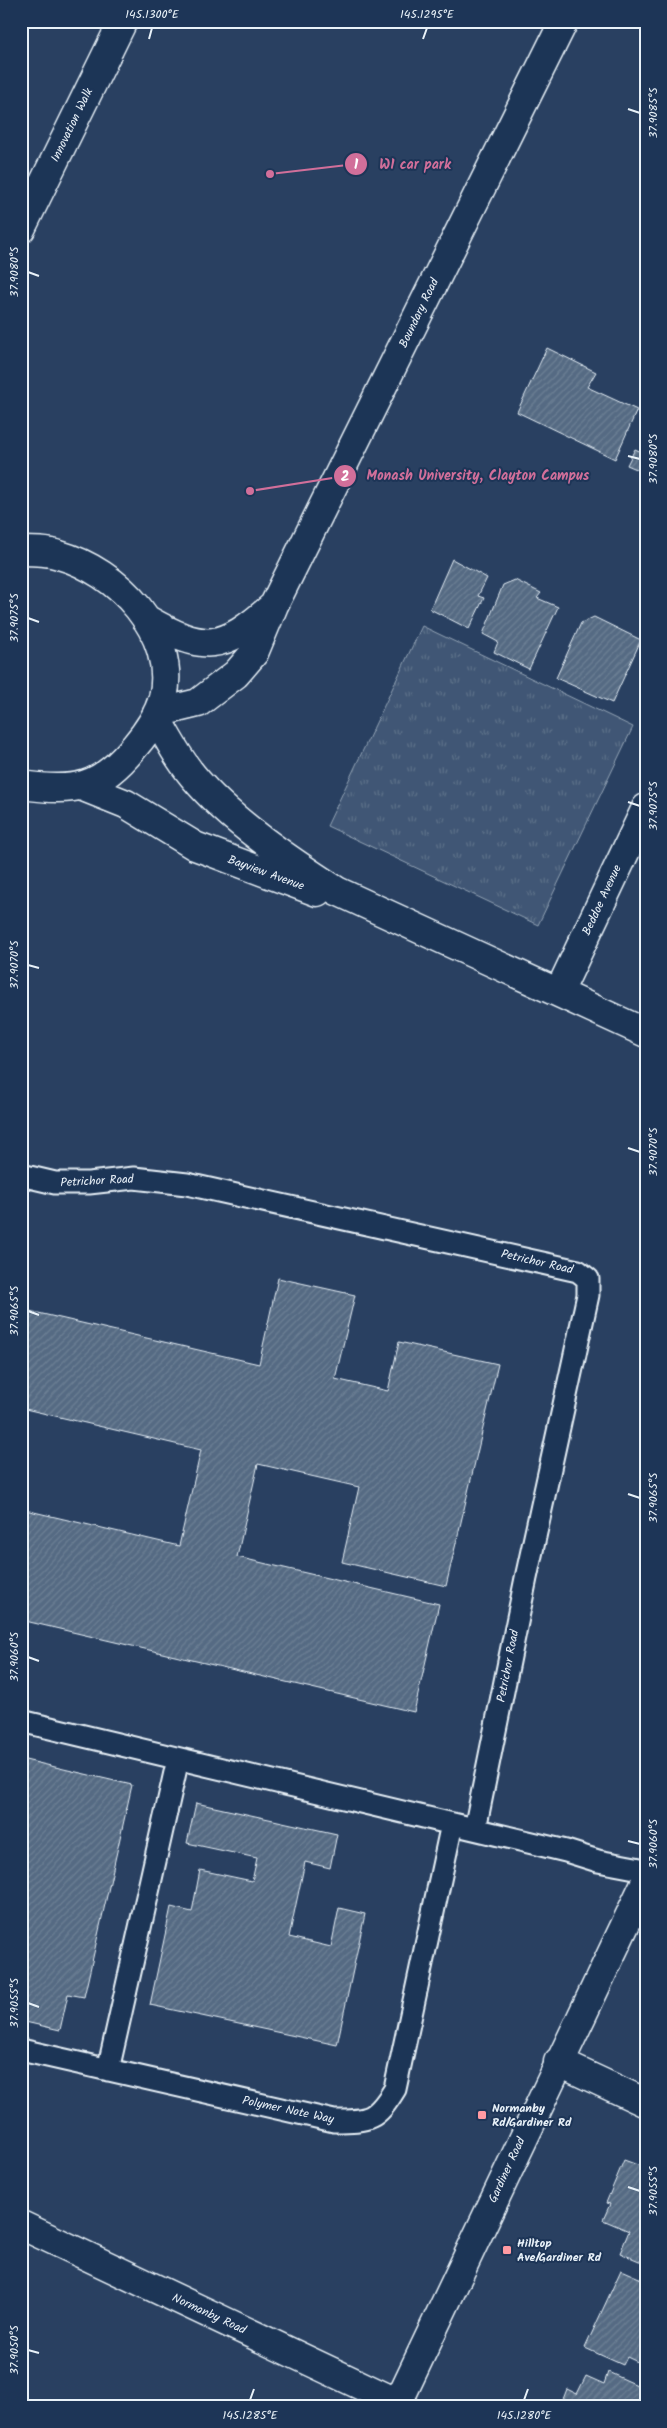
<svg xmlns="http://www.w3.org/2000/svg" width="667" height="2428" font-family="Kalam,sans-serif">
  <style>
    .grass { fill: url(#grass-tufts); stroke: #94a4b6 }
    .building { fill: url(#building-hatch); stroke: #e8f1f8 }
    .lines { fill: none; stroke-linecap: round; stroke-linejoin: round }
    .service-casing { stroke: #e8f1f8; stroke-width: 25 }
    .minor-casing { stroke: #e8f1f8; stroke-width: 31 }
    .tertiary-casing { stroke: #e8f1f8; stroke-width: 31 }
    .service { stroke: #1d3557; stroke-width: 21 }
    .minor { stroke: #1d3557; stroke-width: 28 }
    .tertiary { stroke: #1d3557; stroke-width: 28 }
    .ticks { fill: none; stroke: #e8f1f8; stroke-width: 2 }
    .poi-dot { fill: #ff9aa2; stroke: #1d3557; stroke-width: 2 }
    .labels { text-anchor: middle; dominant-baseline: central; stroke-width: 4; stroke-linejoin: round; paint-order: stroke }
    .street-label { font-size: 12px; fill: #e8f1f8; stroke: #1d3557 }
    .poi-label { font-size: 12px; font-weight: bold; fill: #e8f1f8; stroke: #1d3557; text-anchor: start }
    .leader { fill: none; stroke: #d16f9a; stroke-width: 2 }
    .callout-dot { fill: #d16f9a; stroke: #1d3557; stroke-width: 2 }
    .mark-label { font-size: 15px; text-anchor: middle; font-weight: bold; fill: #fff }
    .callout-label { font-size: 14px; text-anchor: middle; font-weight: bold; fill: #d16f9a; stroke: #1d3557; stroke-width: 4; stroke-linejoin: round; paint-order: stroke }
    .neatline { fill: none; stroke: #e8f1f8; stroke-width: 2 }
    .ticks-label { font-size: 12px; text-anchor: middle; fill: #e8f1f8 }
  </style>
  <defs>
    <pattern id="grass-tufts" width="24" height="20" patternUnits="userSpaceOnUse" patternTransform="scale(1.25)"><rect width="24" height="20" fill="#415774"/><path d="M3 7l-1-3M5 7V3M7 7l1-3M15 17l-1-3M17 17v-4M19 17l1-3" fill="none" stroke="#5c7089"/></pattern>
    <pattern id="building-hatch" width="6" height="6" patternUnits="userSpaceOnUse" patternTransform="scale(1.25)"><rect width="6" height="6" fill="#556a83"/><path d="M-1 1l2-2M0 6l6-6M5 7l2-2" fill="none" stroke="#6d8095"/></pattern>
  </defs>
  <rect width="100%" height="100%" fill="#294061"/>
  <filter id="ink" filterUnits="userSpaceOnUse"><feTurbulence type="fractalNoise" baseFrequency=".02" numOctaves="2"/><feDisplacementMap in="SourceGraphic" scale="10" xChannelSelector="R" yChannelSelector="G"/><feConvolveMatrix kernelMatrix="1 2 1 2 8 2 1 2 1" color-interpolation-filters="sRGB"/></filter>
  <g filter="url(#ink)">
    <path class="grass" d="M422,626l211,101 -95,198 -211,-99z"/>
    <path class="building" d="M547,348l49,24 -9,15 50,23 -22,49 -98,-47z
      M635,449l11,5v19l-19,-8z
      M452,559l35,19 -9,18 6,2 -15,31 -39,-20z
      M515,580l26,13 -4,5 21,9 -29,62 -35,-17 4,-10 -15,-8 20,-49z
      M594,617l47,23 -29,63 -56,-25 25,-55z
      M278,1278l77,17 -20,84 53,12 11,-49 99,22 -52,222 -104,-24 17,-75 -101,-23 -21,93 202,47 -25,108 -393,-92v-111l158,37 22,-96 -180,-42v-99l238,55z
      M21,1759l111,26 -48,212 -16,-3 -8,36 -39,-9z
      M196,1803l141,31 -7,34 -25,-6 -16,75 42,10 8,-39 26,6 -28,131 -187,-40 21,-98 21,5 8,-42 52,11 5,-23 -70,-15z
      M624,2160l22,8v91l-2,4 -24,-10 9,-22 -26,-11 7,-16 -4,-1z
      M621,2270l25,11v85l-19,-9 -4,8 -38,-17z
      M608,2372l38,17v18h-86l7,-18 10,5 9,-18 18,8z"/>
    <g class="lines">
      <g class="service-casing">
        <path id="service" d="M21,1175l34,8h34l45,-5 53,6 391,87 10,8v16l-62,283 -51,251
          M21,1721l545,130 32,10 48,9
          M21,2050l313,71c36,0 42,-1 61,-32l57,-265
          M108,2070l70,-311"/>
      </g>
      <g class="minor-casing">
        <path id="minor" d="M21,229l102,-208
          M21,551c13,0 26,0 38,4 58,16 119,78 104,143 -5,18 -16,34 -28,48 -36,44 -60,46 -114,39
          M146,619c59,34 76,32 127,-13
          M157,713l41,-10 38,-29 18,-21 20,-48 290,-584
          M156,717c11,20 22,41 37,59 36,44 96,84 144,115l309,142
          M81,786l45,18 69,42 122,46
          M559,992l87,-184
          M558,2062l88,41"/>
      </g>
      <g class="tertiary-casing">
        <path id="tertiary" d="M21,2225l377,178
          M396,2407l250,-526"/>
      </g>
      <use href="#service" class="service"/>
      <use href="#minor" class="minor"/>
      <use href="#tertiary" class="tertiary"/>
    </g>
  </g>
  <path class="ticks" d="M149,39l3,-11M423,39l4,-11M628,109l12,4M28,272l11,4M628,456l12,3M28,618l11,4M628,802l12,4M28,965l11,3M628,1148l12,4M28,1311l11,4M628,1494l12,4M28,1657l11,4M628,1841l12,3M28,2003l11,4M628,2187l12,4M28,2350l11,3M250,2400l4,-11M524,2400l4,-11"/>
  <g class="poi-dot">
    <rect x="477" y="2110" width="10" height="10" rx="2.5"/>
    <rect x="502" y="2245" width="10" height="10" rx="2.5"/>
  </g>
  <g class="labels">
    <g class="street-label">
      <text transform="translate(72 125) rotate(-64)">Innovation Walk</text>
      <text transform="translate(419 313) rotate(-64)">Boundary Road</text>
      <text transform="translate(266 873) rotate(20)">Bayview Avenue</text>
      <text transform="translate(602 900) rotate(-65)">Beddoe Avenue</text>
      <text transform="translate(97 1181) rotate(-3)">Petrichor Road</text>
      <text transform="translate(537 1262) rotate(13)">Petrichor Road</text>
      <text transform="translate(508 1666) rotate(-79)">Petrichor Road</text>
      <text transform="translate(288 2110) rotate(12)">Polymer Note Way</text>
      <text transform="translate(507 2170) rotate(-65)">Gardiner Road</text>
      <text transform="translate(209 2314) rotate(25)">Normanby Road</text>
    </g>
    <g class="poi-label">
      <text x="492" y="2108">Normanby<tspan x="492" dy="14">Rd/Gardiner Rd</tspan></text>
      <text x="517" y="2243">Hilltop<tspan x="517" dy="14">Ave/Gardiner Rd</tspan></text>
    </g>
  </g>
  <path class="leader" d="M270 174L356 164M250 491L345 476"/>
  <g class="callout-dot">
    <circle cx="270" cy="174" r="5"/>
    <circle cx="250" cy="491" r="5"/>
    <circle cx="356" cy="164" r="12"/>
    <circle cx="345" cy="476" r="12"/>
  </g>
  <g class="mark-label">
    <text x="356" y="169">1</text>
    <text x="345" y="481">2</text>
  </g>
  <g class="callout-label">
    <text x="415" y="169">W1 car park</text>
    <text x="478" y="480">Monash University, Clayton Campus</text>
  </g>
  <rect width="667" height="2428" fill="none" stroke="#1d3557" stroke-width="55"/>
  <rect x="28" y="28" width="612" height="2372" class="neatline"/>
  <g class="ticks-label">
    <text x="152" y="18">145.1300°E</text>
    <text x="427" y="18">145.1295°E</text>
    <text transform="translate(653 113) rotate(-90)" y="4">37.9085°S</text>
    <text transform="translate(14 272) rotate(-90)" y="4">37.9080°S</text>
    <text transform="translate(653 459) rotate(-90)" y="4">37.9080°S</text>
    <text transform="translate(14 618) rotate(-90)" y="4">37.9075°S</text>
    <text transform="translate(653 806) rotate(-90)" y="4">37.9075°S</text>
    <text transform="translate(14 965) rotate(-90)" y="4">37.9070°S</text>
    <text transform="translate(653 1152) rotate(-90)" y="4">37.9070°S</text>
    <text transform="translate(14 1311) rotate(-90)" y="4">37.9065°S</text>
    <text transform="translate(653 1498) rotate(-90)" y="4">37.9065°S</text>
    <text transform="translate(14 1657) rotate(-90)" y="4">37.9060°S</text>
    <text transform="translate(653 1844) rotate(-90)" y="4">37.9060°S</text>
    <text transform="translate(14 2003) rotate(-90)" y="4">37.9055°S</text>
    <text transform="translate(653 2191) rotate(-90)" y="4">37.9055°S</text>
    <text transform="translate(14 2350) rotate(-90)" y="4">37.9050°S</text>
    <text x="250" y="2419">145.1285°E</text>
    <text x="524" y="2419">145.1280°E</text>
  </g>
</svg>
